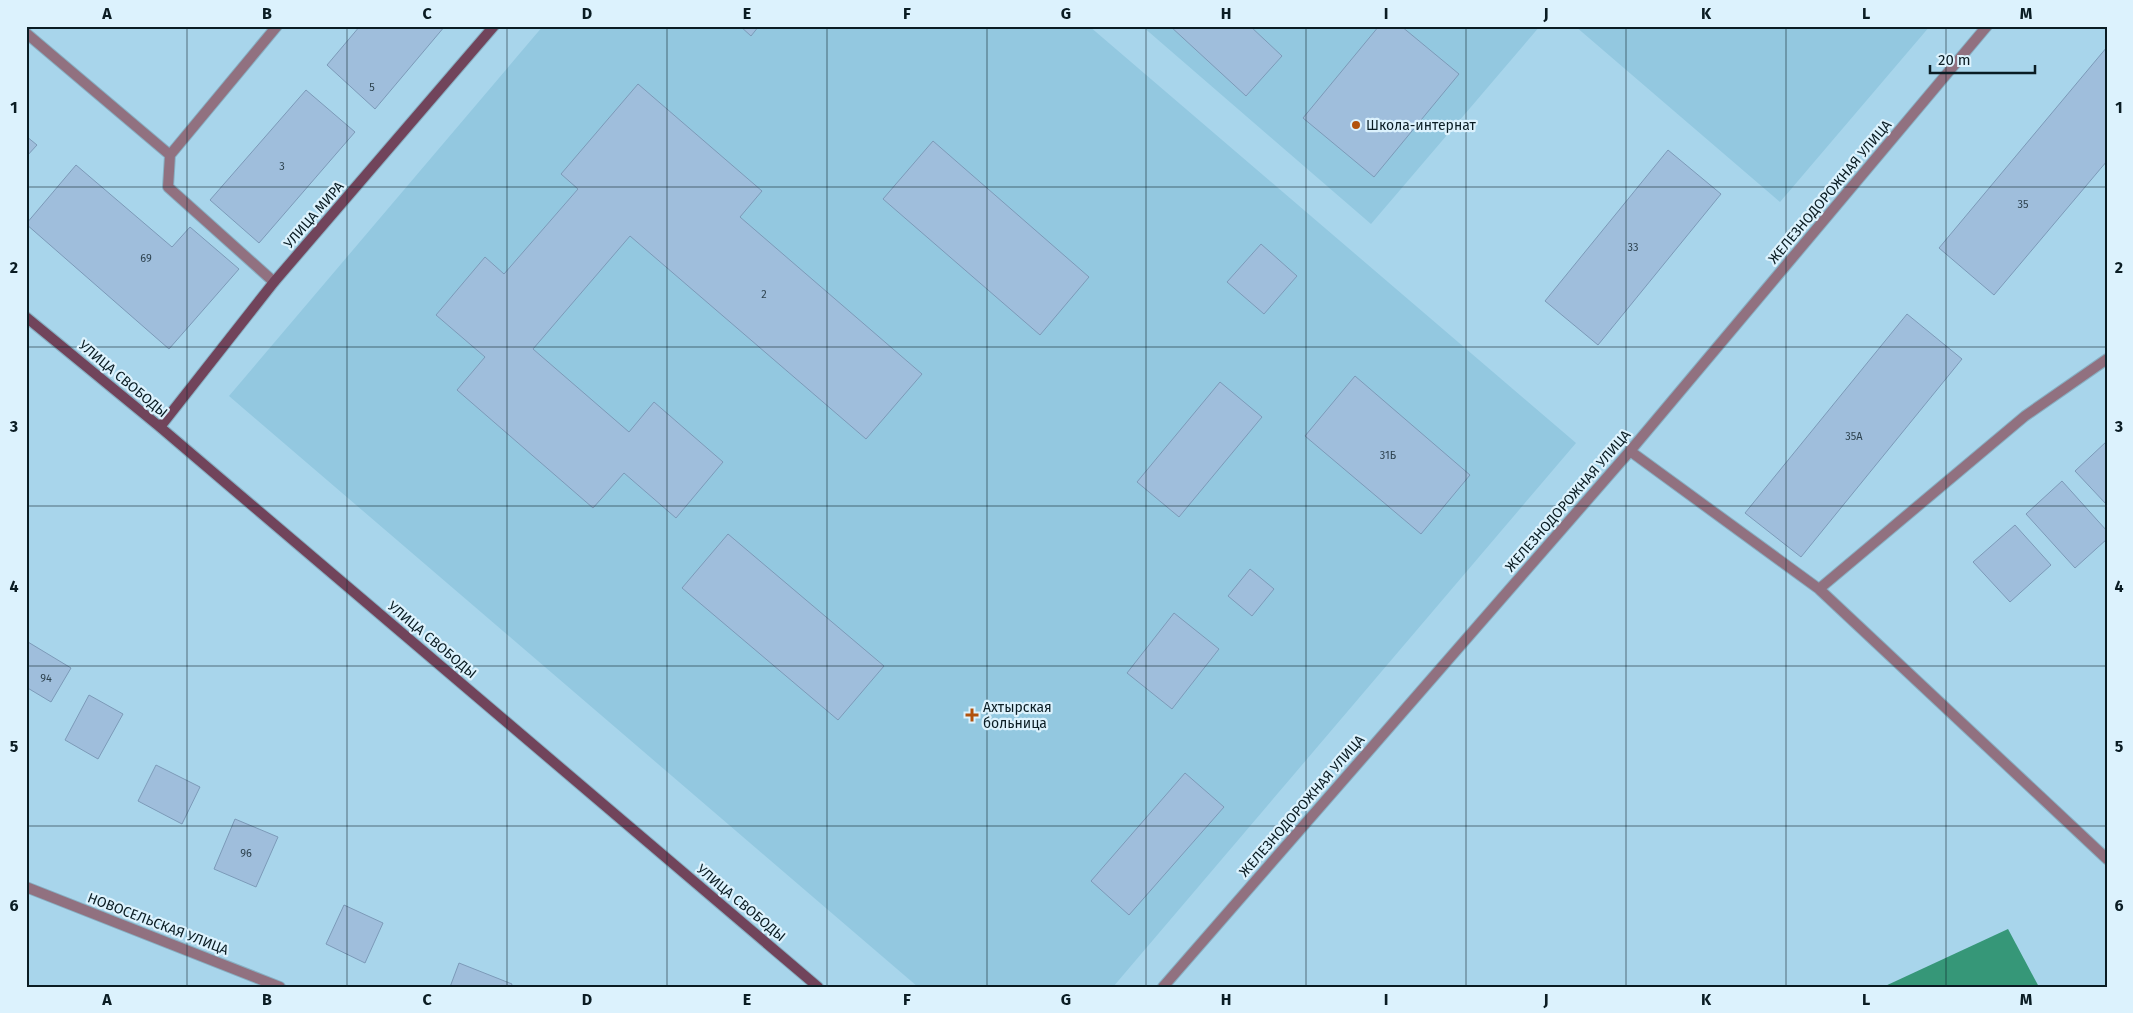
<svg xmlns="http://www.w3.org/2000/svg" width="2133" height="1013" font-family="'Fira Sans',sans-serif">
  <style>
    .built { fill: #93c8e0 }
    .water { fill: #369778 }
    .building { fill: #9fbedc; stroke: #7c9ab8 }
    .lines { fill: none; stroke-linecap: round; stroke-linejoin: round }
    .lane-casing { stroke: #88b0c3; stroke-width: 12 }
    .street-casing { stroke: #88b0c3; stroke-width: 12 }
    .secondary-casing { stroke: #88b0c3; stroke-width: 12 }
    .lane { stroke: #917180; stroke-width: 10 }
    .street { stroke: #917180; stroke-width: 10 }
    .secondary { stroke: #71445b; stroke-width: 10 }
    .grid { fill: none; stroke: #0a1c23; stroke-width: 1; stroke-opacity: 0.55 }
    .poi-dot { fill: #b2520c; stroke: #dcf2fd; stroke-width: 2 }
    .labels { text-anchor: middle; dominant-baseline: central; stroke-width: 4.5; stroke-linejoin: round; paint-order: stroke }
    .number-label { font-size: 11px; fill: #2f4451 }
    .poi-label { font-size: 14px; fill: #0a1c23; stroke: #dcf2fd; text-anchor: start }
    .street-label { font-size: 14px; fill: #0a1c23; stroke: #dcf2fd }
    .neatline { fill: none; stroke: #0a1c23; stroke-width: 2 }
    .grid-label { font-size: 16px; text-anchor: middle; font-weight: bold; fill: #0a1c23 }
  </style>
  <rect width="100%" height="100%" fill="#a8d5eb"/>
  <path class="built" d="M543,26h546l487,417 -463,544h-195l-689,-591z
    M1142,26h398l-169,198z
    M1575,26h355l-150,176z"/>
  <path class="water" d="M2008,929l31,58h-156z"/>
  <path class="building" d="M360,26h85l-70,83 -48,-44z
    M740,26h19l-8,10z
    M1170,26h80l32,30 -36,40z
    M1379,26h22l58,48 -85,103 -71,-59z
    M2107,47v114l-113,134 -55,-47z
    M638,84l124,107 -22,26 182,157 -56,65 -236,-203 -97,113 96,83 25,-30 69,60 -47,56 -52,-45 -31,35 -136,-118 28,-33 -49,-42 49,-58 19,17 74,-85 -17,-15z
    M306,90l49,42 -96,111 -49,-43z
    M26,136l11,9 -11,12z
    M933,141l156,136 -49,58 -157,-136z
    M1668,150l53,44 -123,151 -53,-44z
    M76,165l96,82 18,-20 49,42 -70,80 -143,-125z
    M1261,244l36,32 -33,38 -37,-32z
    M1907,314l55,45 -161,198 -56,-44z
    M1355,376l115,99 -49,59 -116,-98z
    M1220,382l42,35 -83,100 -42,-35z
    M2107,441v62l-1,1 -31,-33z
    M2062,481l45,50v8l-32,29 -49,-54z
    M2015,525l36,40 -41,37 -37,-40z
    M728,534l156,132 -46,54 -156,-132z
    M1250,569l24,20 -22,27 -24,-20z
    M1174,613l45,36 -47,60 -45,-36z
    M28,642l43,26 -20,34 -25,-15z
    M89,695l34,19 -25,45 -33,-19z
    M156,765l44,22 -18,37 -44,-23z
    M1185,773l39,34 -95,108 -38,-34z
    M235,819l43,18 -22,50 -42,-18z
    M344,905l39,18 -18,40 -39,-19z
    M459,963l53,21 -1,3h-61z"/>
  <g class="lines">
    <g class="lane-casing">
      <path id="lane" d="M26,33l144,122 -2,32 106,95
        M170,155l107,-129
        M1630,451l189,138 288,270
        M1819,589l206,-173 82,-57"/>
    </g>
    <g class="street-casing">
      <path id="street" d="M26,887l254,100
        M1163,987l467,-536 357,-425"/>
    </g>
    <g class="secondary-casing">
      <path id="secondary" d="M26,317l134,110 658,560
        M160,427l114,-145 220,-256"/>
    </g>
    <use href="#lane" class="lane"/>
    <use href="#street" class="street"/>
    <use href="#secondary" class="secondary"/>
  </g>
  <path class="grid" d="M187,26v961M347,26v961M507,26v961M667,26v961M827,26v961M987,26v961M1146,26v961M1306,26v961M1466,26v961M1626,26v961M1786,26v961M1946,26v961M26,187h2081M26,347h2081M26,506h2081M26,666h2081M26,826h2081"/>
  <g class="poi-dot">
    <circle cx="1356" cy="125" r="5"/>
    <path d="M969.5 707.5h5v5h5v5h-5v5h-5v-5h-5v-5h5z"/>
  </g>
  <g class="labels">
    <g class="number-label">
      <text x="372" y="87">5</text>
      <text x="282" y="166">3</text>
      <text x="2023" y="204">35</text>
      <text x="1633" y="247">33</text>
      <text x="146" y="258">69</text>
      <text x="764" y="294">2</text>
      <text x="1854" y="436">35А</text>
      <text x="1388" y="455">31Б</text>
      <text x="46" y="678">94</text>
      <text x="246" y="853">96</text>
    </g>
    <g class="poi-label">
      <text x="1366" y="125">Школа-интернат</text>
      <text x="983" y="707">Ахтырская<tspan x="983" dy="16">больница</tspan></text>
    </g>
    <g class="street-label">
      <text transform="translate(1830 192) rotate(-50)">ЖЕЛЕЗНОДОРОЖНАЯ УЛИЦА</text>
      <text transform="translate(314 215) rotate(-49)">УЛИЦА МИРА</text>
      <text transform="translate(123 379) rotate(40)">УЛИЦА СВОБОДЫ</text>
      <text transform="translate(1568 501) rotate(-49)">ЖЕЛЕЗНОДОРОЖНАЯ УЛИЦА</text>
      <text transform="translate(432 640) rotate(40)">УЛИЦА СВОБОДЫ</text>
      <text transform="translate(1302 806) rotate(-49)">ЖЕЛЕЗНОДОРОЖНАЯ УЛИЦА</text>
      <text transform="translate(741 903) rotate(40)">УЛИЦА СВОБОДЫ</text>
      <text transform="translate(158 924) rotate(21)">НОВОСЕЛЬСКАЯ УЛИЦА</text>
    </g>
  </g>
  <rect width="2133" height="1013" fill="none" stroke="#dcf2fd" stroke-width="55"/>
  <path d="M1930 65v8h105v-8" fill="none" stroke="#0a1c23" stroke-width="2.5"/>
  <text x="1938" y="65" font-size="15" fill="#0a1c23" stroke="#dcf2fd" stroke-width="4" paint-order="stroke">20 m</text>
  <rect x="28" y="28" width="2078" height="958" class="neatline"/>
  <g class="grid-label">
    <text x="107" y="19">A</text>
    <text x="267" y="19">B</text>
    <text x="427" y="19">C</text>
    <text x="587" y="19">D</text>
    <text x="747" y="19">E</text>
    <text x="907" y="19">F</text>
    <text x="1066" y="19">G</text>
    <text x="1226" y="19">H</text>
    <text x="1386" y="19">I</text>
    <text x="1546" y="19">J</text>
    <text x="1706" y="19">K</text>
    <text x="1866" y="19">L</text>
    <text x="2026" y="19">M</text>
    <text x="14" y="113">1</text>
    <text x="2119" y="113">1</text>
    <text x="14" y="273">2</text>
    <text x="2119" y="273">2</text>
    <text x="14" y="432">3</text>
    <text x="2119" y="432">3</text>
    <text x="14" y="592">4</text>
    <text x="2119" y="592">4</text>
    <text x="14" y="752">5</text>
    <text x="2119" y="752">5</text>
    <text x="14" y="911">6</text>
    <text x="2119" y="911">6</text>
    <text x="107" y="1005">A</text>
    <text x="267" y="1005">B</text>
    <text x="427" y="1005">C</text>
    <text x="587" y="1005">D</text>
    <text x="747" y="1005">E</text>
    <text x="907" y="1005">F</text>
    <text x="1066" y="1005">G</text>
    <text x="1226" y="1005">H</text>
    <text x="1386" y="1005">I</text>
    <text x="1546" y="1005">J</text>
    <text x="1706" y="1005">K</text>
    <text x="1866" y="1005">L</text>
    <text x="2026" y="1005">M</text>
  </g>
</svg>
